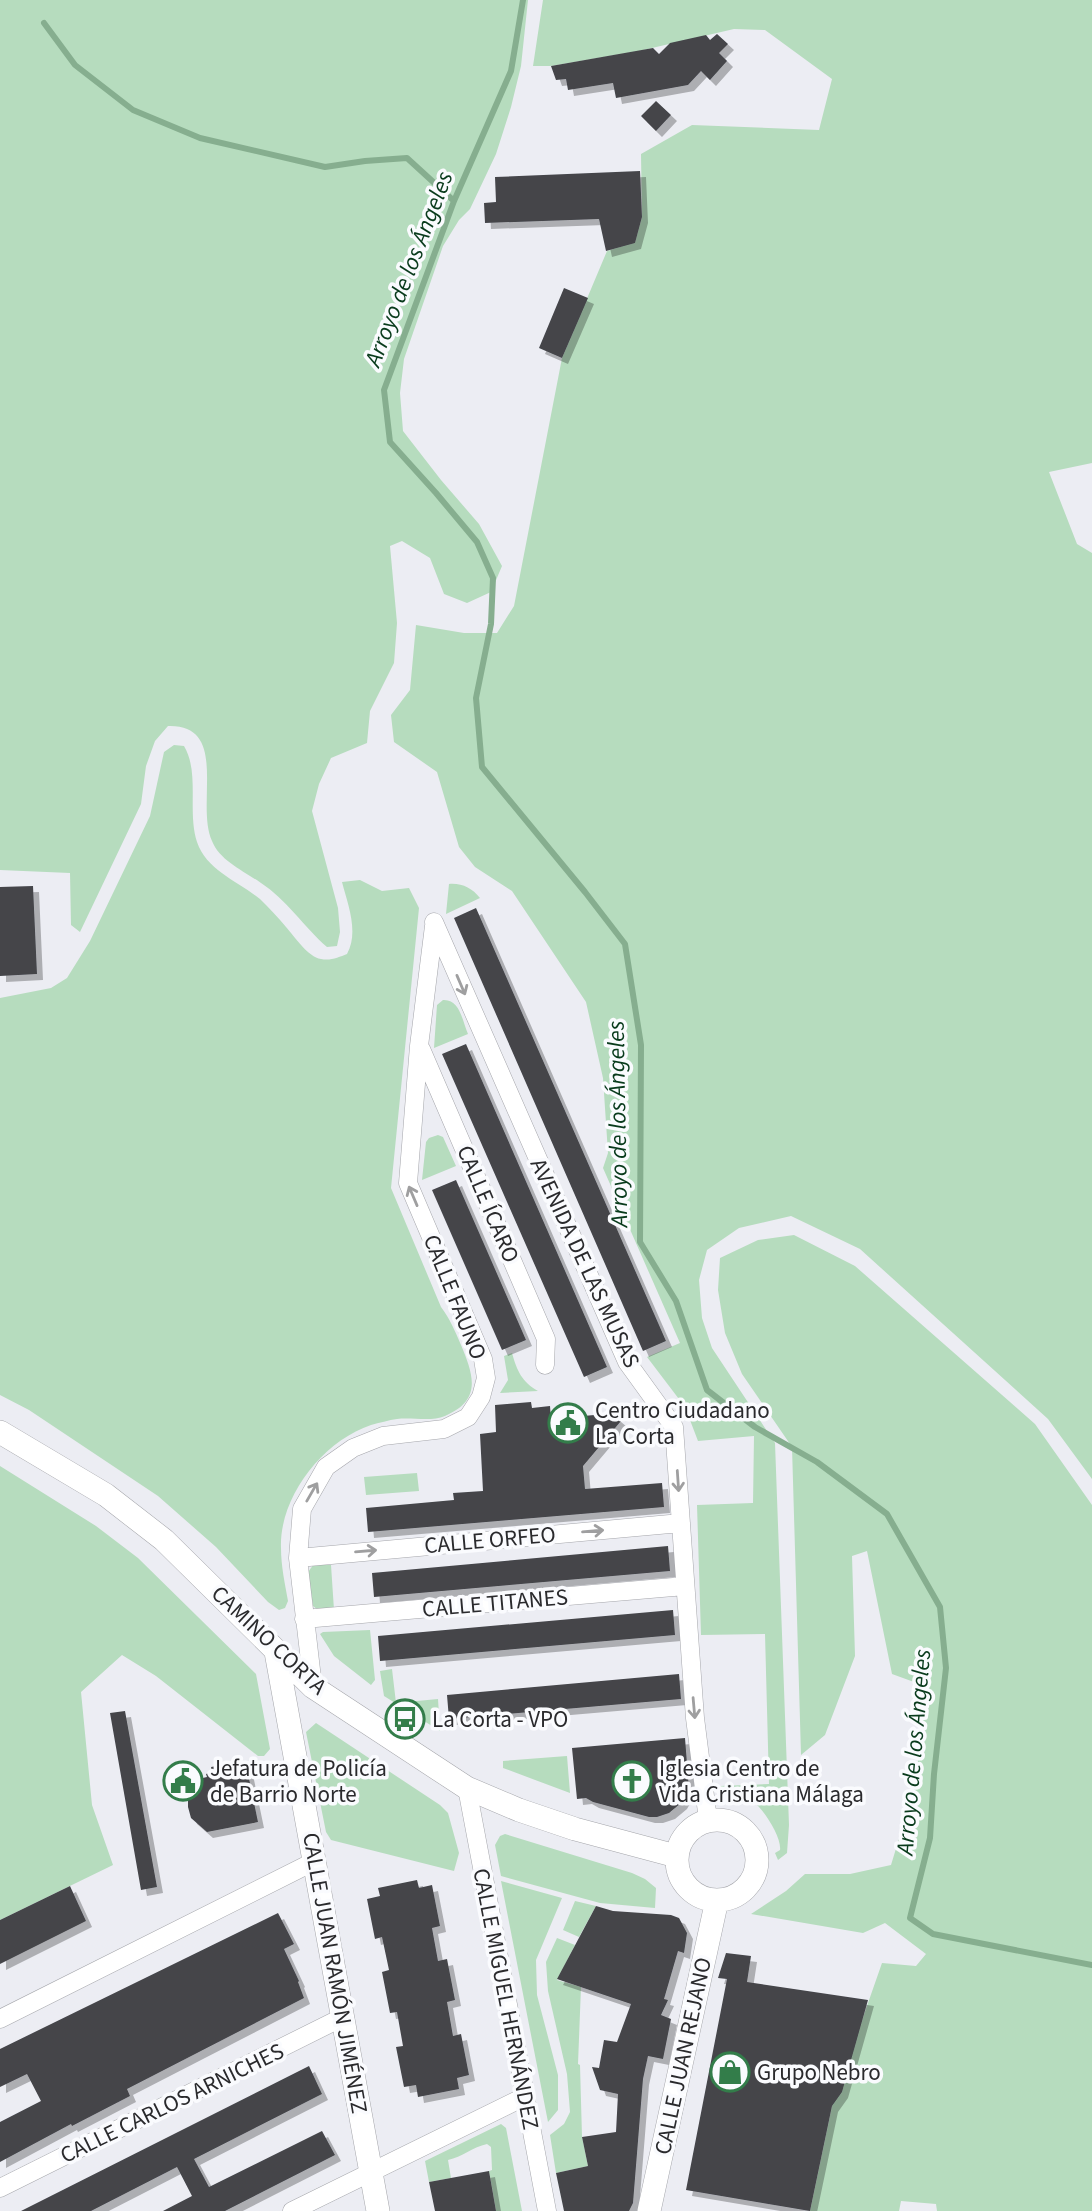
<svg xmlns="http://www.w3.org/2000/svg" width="1092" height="2211" font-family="'Source Sans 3',sans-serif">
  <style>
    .green { fill: #b6dcbe }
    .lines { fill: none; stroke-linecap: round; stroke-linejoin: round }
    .stream { stroke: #86ae8f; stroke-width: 6 }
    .building { fill: #44454a; filter: url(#shadow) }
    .minor-casing { stroke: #a5a6ab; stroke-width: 19 }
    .tertiary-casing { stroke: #a5a6ab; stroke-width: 24 }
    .minor { stroke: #fff; stroke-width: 18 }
    .tertiary { stroke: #fff; stroke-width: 23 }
    .oneway { stroke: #9f9fa0 }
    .labels { text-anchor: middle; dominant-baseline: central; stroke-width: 7; stroke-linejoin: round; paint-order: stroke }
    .street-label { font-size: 23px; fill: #2a2a2d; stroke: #fafbfe }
    .poi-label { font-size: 23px; fill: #2a2a2d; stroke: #fafbfe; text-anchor: start }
    .water-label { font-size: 24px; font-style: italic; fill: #093b1c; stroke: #fafbfe }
  </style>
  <defs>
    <filter id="shadow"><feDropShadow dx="6" dy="6" stdDeviation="0" flood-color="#0004"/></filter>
  </defs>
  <rect width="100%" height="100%" fill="#ecedf3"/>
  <path class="green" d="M0,0h528l-7,66 -10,41 -15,47 -26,55 -11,11 -16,26 -39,113 -4,34 3,38 38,49 38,44 23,42 -11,26 -24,11 -23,-9 -14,-36 -28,-17 -12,5 7,77 -3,40 -24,48 -3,32 -36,15 -12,26 -7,27 26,97 2,24 -3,14 -10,1c-23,-20 -41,-48 -66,-64 -17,-12 -41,-22 -49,-42 -17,-37 18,-117 -44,-115l-13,15 -9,25 -5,38 -61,128 -9,-7 -1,-52 -70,-3z
    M543,0h549v463l-43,9 28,72 15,9v926l-44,-60 -188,-170 -69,-33 -52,12 -32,22 -8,30 3,38 10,30 63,95 14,382 -2,28 -9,7 -3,-7 5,-3c2,-13 -19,-46 -31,-51 -8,-3 -20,-3 -28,-4l-1,-9 49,-2 -4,-150 -64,1 -4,-130 56,-2 1,-67 -56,5 -13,-34 -38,-50 33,-14 -77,-175 5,-15 -5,-75 -17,-76 -74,-111 -37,-24 -16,-20 -22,-75 -43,-30 -3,-27 19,-25 6,-65 48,8h33l17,-27 48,-248 45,-107 28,-9 7,-25 -1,-63 51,-29 127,5 13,-51 -67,-49 -31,-1 -95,22 -88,15h-18z
    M174,745l10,1c16,27 3,65 13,96 10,29 41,39 63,57 9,9 18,18 26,28 9,10 22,30 35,32 10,2 18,-2 26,-5 12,-22 1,-49 -5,-72l18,-2 22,11 27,-3 10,20 -28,280 50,119c9,12 14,24 20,38 12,29 22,55 -16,71 -14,6 -33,1 -48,3 -8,1 -18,4 -26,6 -48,16 -92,72 -90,123 0,18 4,36 7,53l-3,7 -6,2 -11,-8 -52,-55 -58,-51 -129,-86 -29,-15v-397l51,-10 16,-10 23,-37 60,-125 14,-64z
    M449,884c13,-1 23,4 31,14l-34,16z
    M443,1000c17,-1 19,20 25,34l-34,14 3,-43z
    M438,1135l5,2 13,29 -34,14 4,-38 3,-4z
    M794,1235l61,31 180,158 57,81v706h-155l-1,-7 -35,-3 -2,10h-89l22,-105 50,-143 34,3 10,-12 -41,-31 -22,10 -112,-19 35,-23 19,-17h45l41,-9 25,-82 9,-97 -33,-12 -25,-123 -15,5 3,100 -30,79 -24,20 -9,-308 -50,-73 -17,-41 -7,-43 2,-32 38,-18z
    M512,1353c5,18 10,29 26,38l-38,2 8,-13 -4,-24z
    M0,1466l96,60 42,32 118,116 14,75 -6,7h-6l-102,-80 -34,-21 -41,37 11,113 21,60 -113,55z
    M417,1473l2,18 -53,4 -2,-18z
    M314,1564l17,1 3,45 -12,3 -9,-7 -5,-34z
    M370,1630l5,50 -4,5 -37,-29 -14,-22 3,-2z
    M392,1669l4,34 42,-4 2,32 -56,-35 -4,-25z
    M316,1723l124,82 8,8 11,40 -5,18 -123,-31 -5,-8 -20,-100z
    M567,1756l3,37 -67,-25v-7z
    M505,1834l127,39 13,6 11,9 -1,20 -55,-5 -99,-27 -6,-31 5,-9z
    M501,1881l61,17 -26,62 1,35 21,80v35l-10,12z
    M575,1901l21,5 -17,31 -16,-7z
    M557,1938l18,7 -18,35 24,7 -3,77 2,1 2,72 6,29 -32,7 -6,-38 14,-11 6,-12 -3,-38 -19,-83 -2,-29z
    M501,2124l5,4 16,83h-26l-7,-40 3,-1 -1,-23 -4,-3c-14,3 -25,13 -39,16l3,18 -22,4 -4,-21z"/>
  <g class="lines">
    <path class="stream" d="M523,0l-12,71 -57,130 -70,189 6,52 46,51 41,49 16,36 -2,46 -15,74 6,69 103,125 40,52 16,101 -1,197 36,59 31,89 48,37 62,35 70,52 53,93 6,61 -12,106 -4,64 -20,80 23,16 159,31
      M44,23l31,42 58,45 67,28 125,29 40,-6 42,-3 47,43"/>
  </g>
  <path class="building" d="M717,34l11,10 -9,9 8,8 -17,19 -9,-9 -13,14 -72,13 -3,-15 -45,7 -2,-11 -10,1 -5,-14 102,-18 6,6 11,-11 36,-8 4,5z
    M656,101l15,14 -15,16 -15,-15z
    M640,171l2,46 -7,26 -29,8 -7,-32 -114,4 -1,-20 12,-1 -1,-25z
    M564,288l24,10 -26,60 -23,-10z
    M33,886l4,88 -37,2v-89z
    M476,908l190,433 -23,10 -189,-433z
    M466,1044l141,323 -23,10 -142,-323z
    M456,1180l70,160 -24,10 -70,-160z
    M531,1402l1,6 18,-2 1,13 54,-5 3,-4 13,11 -38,45 2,23 77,-6 2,24 -296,25 -2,-24 88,-8 -1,-7 30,-2 -3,-57 16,-2 -1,-27z
    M668,1546l2,25 -296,26 -2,-24z
    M673,1610l2,25 -295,26 -2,-25z
    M679,1674l2,25 -232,20 -2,-24z
    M125,1711l32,176 -16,3 -31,-177z
    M685,1738l4,51 -8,14 -12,10 -12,4h-8l-56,-15 -7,-4 -9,1 -5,-51z
    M229,1764l1,5 5,-2 1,4 11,-2 11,53 -51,10 -16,-14 -3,-11v-12l7,-8 -1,-7 13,-3 -1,-3 6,-2 -1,-5z
    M417,1880l2,8 13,-3 8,41 -8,2 6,33 9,-2 8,41 -8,2 6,34 8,-2 8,41 -12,3 2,11 -41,8 -2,-12 -12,2 -8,-40 7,-1 -6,-34 -7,1 -8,-41 7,-2 -7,-33 -7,2 -8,-40 13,-3 -2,-8z
    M70,1886l16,35 -86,43v-44z
    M596,1906l17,5 58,4 8,3 8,15 -3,20 -6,-2 -14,48 4,1 -7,15 10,4 -8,40 -15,-3 -5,23 -10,124 -4,8h-65l-8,-38 32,-7 -6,-29 34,-5 2,-38 -18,-4 -8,-23 7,1 5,-28 13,2 14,-38 -74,-25z
    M278,1913l16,31 -10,5 15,32 -1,1 6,16 -177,91 3,7 -58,30 -1,-2 -71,38v-40l41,-21 -14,-27 -27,13v-38z
    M726,1953l25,3 -4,26 121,18 -26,92 -10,14 -22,105 -124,-21 41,-211 -9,-1z
    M309,2066l13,28 -128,65 15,28 113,-56 13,24 -110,56h-62l29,-15 -15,-29 -86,44h-70z
    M489,2171l7,40h-61l-6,-29z"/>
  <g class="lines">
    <g class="minor-casing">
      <path id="minor" d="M434,922l193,440 47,65 21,291 13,102
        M421,1049l125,290 -1,26
        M298,1558l383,-35
        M304,1619l381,-33
        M313,1687l-15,-129 4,-49 24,-42 27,-19 30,-12 61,-7 24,-12 13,-20 5,-19 -3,-19 -75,-176 11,-137 15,-120
        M467,1788l80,423
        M0,2019l315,-158
        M0,2188l343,-171
        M292,2211l232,-114"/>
    </g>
    <g class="tertiary-casing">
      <path id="tertiary" d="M0,1432l106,63 58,45 149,147 154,101 52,22 56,19 101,27
        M276,1652l102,559
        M677 1860a40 40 0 1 1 80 0a40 40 0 1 1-80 0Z
        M649,2211l68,-311"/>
    </g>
    <use href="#minor" class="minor"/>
    <use href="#tertiary" class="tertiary"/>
  </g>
  <defs><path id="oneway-shaft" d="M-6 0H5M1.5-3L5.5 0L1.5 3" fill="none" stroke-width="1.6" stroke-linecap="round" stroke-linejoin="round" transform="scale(1.75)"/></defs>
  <g class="oneway">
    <use href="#oneway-shaft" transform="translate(461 985) rotate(67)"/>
    <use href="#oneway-shaft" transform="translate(413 1196) rotate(-113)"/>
    <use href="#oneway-shaft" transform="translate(678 1481) rotate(86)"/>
    <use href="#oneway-shaft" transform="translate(312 1492) rotate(-60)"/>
    <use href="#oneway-shaft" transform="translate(593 1531) rotate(-5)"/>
    <use href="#oneway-shaft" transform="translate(366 1551) rotate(-5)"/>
    <use href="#oneway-shaft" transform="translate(694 1708) rotate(85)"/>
  </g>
  <defs>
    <g id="civic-ring" transform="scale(2.0125)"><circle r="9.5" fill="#fafbfe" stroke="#337d4a" stroke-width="1.5"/><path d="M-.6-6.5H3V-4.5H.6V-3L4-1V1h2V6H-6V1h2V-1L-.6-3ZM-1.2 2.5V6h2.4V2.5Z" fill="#337d4a"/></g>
    <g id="bus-ring" transform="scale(2.0125)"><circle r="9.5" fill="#fafbfe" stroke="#337d4a" stroke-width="1.5"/><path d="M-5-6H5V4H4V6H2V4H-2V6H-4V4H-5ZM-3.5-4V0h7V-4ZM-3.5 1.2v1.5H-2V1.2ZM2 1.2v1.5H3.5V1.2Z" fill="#337d4a"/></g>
    <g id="church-ring" transform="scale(2.0125)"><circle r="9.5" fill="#fafbfe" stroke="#337d4a" stroke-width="1.5"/><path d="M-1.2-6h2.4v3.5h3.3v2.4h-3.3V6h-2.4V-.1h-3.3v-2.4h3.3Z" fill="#337d4a"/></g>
    <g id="shop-ring" transform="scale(2.0125)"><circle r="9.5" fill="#fafbfe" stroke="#337d4a" stroke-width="1.5"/><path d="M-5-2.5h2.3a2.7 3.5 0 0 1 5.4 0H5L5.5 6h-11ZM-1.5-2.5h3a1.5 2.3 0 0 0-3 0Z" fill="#337d4a"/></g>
  </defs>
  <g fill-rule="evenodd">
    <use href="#civic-ring" x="568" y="1423"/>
    <use href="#bus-ring" x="405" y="1719"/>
    <use href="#civic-ring" x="183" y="1781"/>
    <use href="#church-ring" x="632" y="1781"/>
    <use href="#shop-ring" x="730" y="2072"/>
  </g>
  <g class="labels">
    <g class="street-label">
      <text transform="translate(488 1204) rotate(67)">CALLE ÍCARO</text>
      <text transform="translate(585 1263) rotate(65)">AVENIDA DE LAS MUSAS</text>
      <text transform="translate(455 1297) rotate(68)">CALLE FAUNO</text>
      <text transform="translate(490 1540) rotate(-5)">CALLE ORFEO</text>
      <text transform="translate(495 1603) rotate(-5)">CALLE TITANES</text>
      <text transform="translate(269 1640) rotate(43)">CAMINO CORTA</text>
      <text transform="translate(335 1973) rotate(80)">CALLE JUAN RAMÓN JIMÉNEZ</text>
      <text transform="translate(506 1999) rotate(79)">CALLE MIGUEL HERNÁNDEZ</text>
      <text transform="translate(683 2056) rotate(-78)">CALLE JUAN REJANO</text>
      <text transform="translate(172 2103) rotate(-26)">CALLE CARLOS ARNICHES</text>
    </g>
    <g class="poi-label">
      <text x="595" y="1410">Centro Ciudadano<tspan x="595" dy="26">La Corta</tspan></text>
      <text x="432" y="1719">La Corta - VPO</text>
      <text x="210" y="1768">Jefatura de Policía<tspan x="210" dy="26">de Barrio Norte</tspan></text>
      <text x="659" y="1768">Iglesia Centro de<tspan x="659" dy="26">Vida Cristiana Málaga</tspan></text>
      <text x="757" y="2072">Grupo Nebro</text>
    </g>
    <g class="water-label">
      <text transform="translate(409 269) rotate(-69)">Arroyo de los Ángeles</text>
      <text transform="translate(618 1124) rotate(-91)">Arroyo de los Ángeles</text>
      <text transform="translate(914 1752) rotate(-85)">Arroyo de los Ángeles</text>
    </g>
  </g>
</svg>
